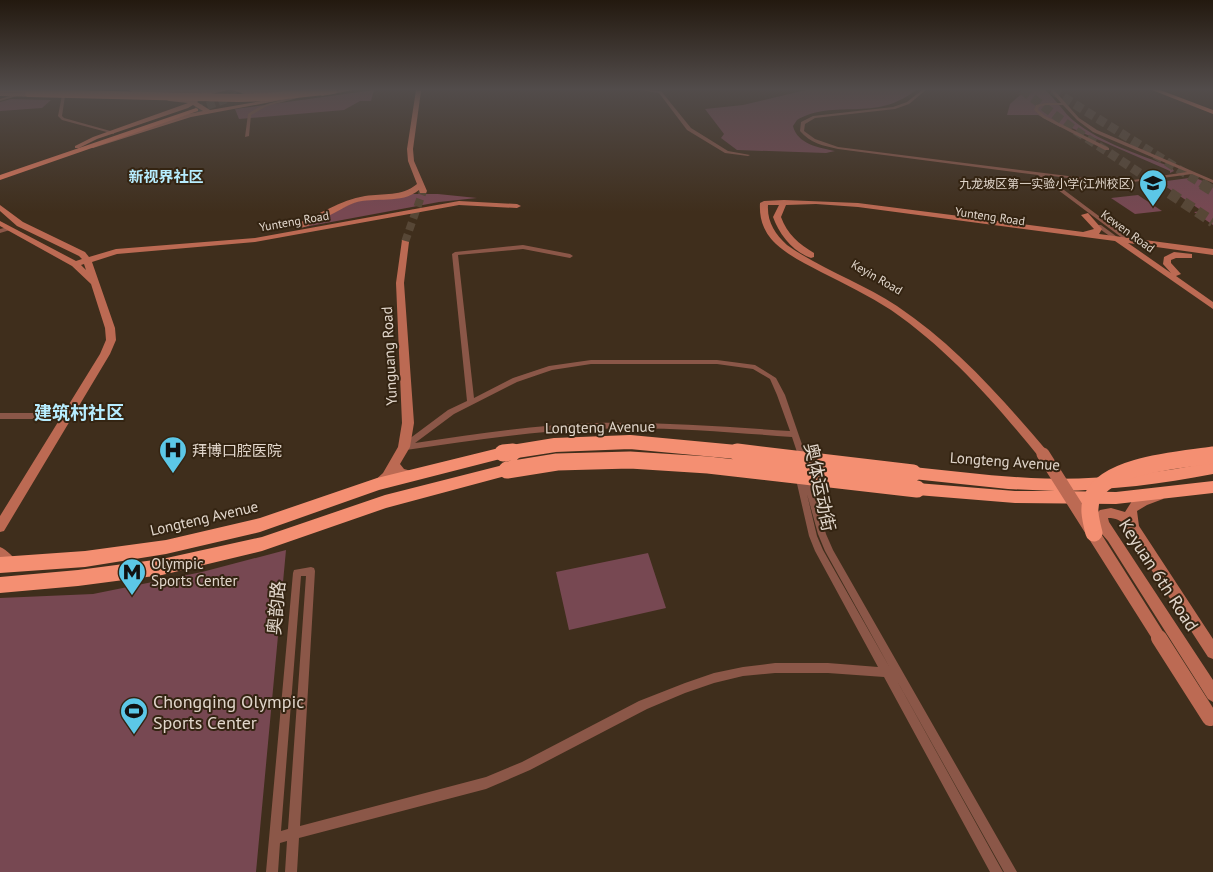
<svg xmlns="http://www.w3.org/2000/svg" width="1213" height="872" font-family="'PT Sans','Noto Sans SC',sans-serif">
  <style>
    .green { fill: #774852 }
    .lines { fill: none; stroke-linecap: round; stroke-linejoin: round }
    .secondary-tunnel { stroke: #574736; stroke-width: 8; stroke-dasharray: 8 4.5; stroke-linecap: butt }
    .primary-tunnel { stroke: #574736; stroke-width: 8; stroke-dasharray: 8 4; stroke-linecap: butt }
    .highway-tunnel-far1 { stroke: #574736; stroke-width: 9; stroke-dasharray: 9 4.5; stroke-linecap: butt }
    .highway-tunnel { stroke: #574736; stroke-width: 11; stroke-dasharray: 11 5.5; stroke-linecap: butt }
    .street { fill: #8b5748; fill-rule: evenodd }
    .secondary { fill: #bc6a53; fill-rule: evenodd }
    .primary { fill: #e1785b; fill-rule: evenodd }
    .highway { fill: #f48f72; fill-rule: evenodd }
    .secondary-bridge-far1 { stroke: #bc6a53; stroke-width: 13 }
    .secondary-bridge { stroke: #bc6a53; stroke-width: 16 }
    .primary-bridge { stroke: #e1785b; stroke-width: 8 }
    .highway-bridge-far1 { stroke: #f48f72; stroke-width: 14 }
    .highway-bridge { stroke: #f48f72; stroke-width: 17 }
    .labels { text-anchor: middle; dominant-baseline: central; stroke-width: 4; stroke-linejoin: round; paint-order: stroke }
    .far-poi-label { font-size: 12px; fill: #e1d6cb; stroke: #342412; text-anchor: end }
    .far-street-label { font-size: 12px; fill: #e1d6cb; stroke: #342412 }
    .far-quarter-label { font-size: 15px; font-weight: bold; fill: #b7edff; stroke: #342412 }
    .street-label { font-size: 15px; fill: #e1d6cb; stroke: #342412 }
    .poi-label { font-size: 15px; fill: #e1d6cb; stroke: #342412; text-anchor: start }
    .quarter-label { font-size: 18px; font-weight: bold; fill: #b7edff; stroke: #342412 }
    .near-street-label { font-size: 18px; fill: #e1d6cb; stroke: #342412 }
    .near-poi-label { font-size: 18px; fill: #e1d6cb; stroke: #342412; text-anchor: start }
  </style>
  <rect width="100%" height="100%" fill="#3f2e1c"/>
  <path class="green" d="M374,90l-3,11h-11l-16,9 -105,9 -4,-10z
    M806,90h110c-41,33 -82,8 -119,30l-4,6c4,18 27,22 42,25l-9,2 -89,-3 -16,-12 3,-4 -19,-25 38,-4z
    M1026,90h19c11,9 18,22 29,31 27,22 65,33 97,46l3,4 -4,2v-2l-103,-45 -7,1 -22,-12h-31l3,-11z
    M11,99l40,1 -9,8 -42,3v-9z
    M1189,178l9,1 15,6v40l-19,-13 8,-1 -43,-29z
    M411,194h27l39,4 -38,4 -140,26 58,-27z
    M1138,195l24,16 -27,3 -24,-16z
    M286,550l-30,322h-256v-274l93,-4 109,-22z
    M648,553l18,55 -97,22 -13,-58z"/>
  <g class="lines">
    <path class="secondary-tunnel" d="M405,242l18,-51"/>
    <path class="primary-tunnel" d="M196,110l56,-20"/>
    <path class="highway-tunnel-far1" d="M1022,90l54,41 82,54
      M1052,90l152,95"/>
    <path class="highway-tunnel" d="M1156,184l57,38
      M1202,184l11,7"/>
    <path class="street" d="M641,90l20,1 30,37 37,23 22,4 -2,1 -23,-3 -38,-23 -28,-37z
      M922,90h4l-17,14 -14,5 -80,9 -10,6 -1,7 11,8 23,8 254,32 41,1 54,-8 -94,-40 -16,-12 -14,-15h-17l-7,2 -1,3 7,6 64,32v2h-4l-62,-32 -9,-8 2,-5 10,-2h15l-11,-13h4l25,28 18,12 116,50v3l-21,-9 -59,8 -41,-1 -48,-6 87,65 1,1 -3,2 -91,-68 -200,-26c-14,-3 -28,-6 -38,-18l1,-9 12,-6 80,-9 14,-5z
      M16,94l2,1 -1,1 -17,5v-2z
      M62,95l3,1 -3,20 2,2 50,14v2l-52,-14 -4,-4z
      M297,96l2,1 -1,1 -31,8 -16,9 -2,21 -4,1 3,-23c14,-11 32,-13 49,-18z
      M1097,225h4l19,14 -5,1 -18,-13z
      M8,227l2,1v2l-10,3v-4z
      M523,245l47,9 3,2 -3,2 -47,-9 -65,6 16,143 39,-20 36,-12 42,-6h126l38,5 21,13 9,17 22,64 -1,2h-6l-8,-24c-66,-5 -132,-11 -198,-8 -63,2 -125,12 -188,21l-5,-1 -1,-2 1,-2 47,-35 19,-9 -15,-147 3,-2zM591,364h126l36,5 17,10 7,16 13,36c-65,-4 -129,-9 -194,-8 -61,2 -121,11 -181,20l39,-29 63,-32 35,-12z
      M0,413h68l4,3 -4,3h-68z
      M799,472l3,1 1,3 4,-2 3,1 16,59 7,16 184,322h-13l-108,-193 107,193h-13l-106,-195 -56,-4h-53l-32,3 -29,7 -29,10 -38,16 -117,61 -44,19 -187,49 -2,34h-12l2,-31 -7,2 -2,29h-12l27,-299 1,-3 17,-3 3,1 1,3 -15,255 186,-49 36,-15 117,-61 46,-18 29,-10 29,-6 32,-4h53l50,4 -63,-116 -6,-15 -14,-61 1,-2zM807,494l11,40 7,17 65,117 -67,-118 -6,-14zM301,576h5l-18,253 -7,2z"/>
    <path class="secondary" d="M129,90h99l-21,5 -10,7 13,8 74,-13 3,2 -96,18 -98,31 -5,-1 100,-33 15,-3 -10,-6 -5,3 -91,31 -18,9h-4v-2l18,-9 95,-34 -19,-2 -2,-1v-2l25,2 11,-7 -71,-1z
      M232,90h68l-3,2 -49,3z
      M339,90h14l-31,6 -3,-2z
      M416,90l5,1 -8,58 1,12 13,30 -1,2h-6l-1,-3c-18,15 -44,6 -65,13 -16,6 -43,26 -58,25v-4c23,-9 44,-24 69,-28 19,-3 36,1 52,-12l-9,-23 -1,-12z
      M0,92l41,1 3,2 -3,2 -41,-1z
      M784,200l74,3 225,29 11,-3 -13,-14 7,-2 14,16 -3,5 114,15v6l-85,-12 43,30 -8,-9 1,-7 10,-5 18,2v4h-16l-5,2v3l10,11 -5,2 37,26v7l-98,-68 -257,-34 -42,-3 -30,1 -5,12c6,17 18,27 33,36v4l-3,1c-18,-6 -32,-24 -38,-41l6,-12h-11c-1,17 7,29 19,40 34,24 75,38 110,61 58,39 105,92 150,145l2,3 -2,3h-8c-44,-54 -90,-107 -148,-147 -22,-14 -46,-26 -70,-38 -15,-8 -32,-16 -45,-28 -12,-11 -17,-25 -16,-41l4,-2z
      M459,201l58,3 4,2 -4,2 -58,-3 -204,37 -138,12 -25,8 23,66 1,12 -6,14 -106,177 -4,1v-16l100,-162 6,-14 -1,-12 -14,-44 -19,-18 -72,-40v-5l76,40 6,-2 -3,-3 -62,-30 -17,-15v-6l23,17 62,30 4,5 27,-8 139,-11zM84,264l2,6 -5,-5z
      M402,240l7,2 -5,41 10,140 -4,24 -10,17 4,5 11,3 2,3 -2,3 -4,2 -17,-6 -3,5 -14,10 -4,-2 -2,-3 12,-11 15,-26 4,-24 -6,-140z
      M1159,491l4,2 2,3 -2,3 -16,6 -10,6 2,15 74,113v20l-5,-2 -76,-117c-5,-12 -8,-22 -24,-22l1,4 104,158v22l-5,-3 -100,-158 -25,-29 2,-4 4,-1 9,5 2,-2 11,-2 14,4 7,-11z
      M0,547c7,3 15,11 19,18l-2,4c-8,3 -12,-2 -17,-7z"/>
    <path class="primary" d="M0,90h34l1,1 -3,2 -32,-1z
      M1152,90h8l53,20v4z
      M196,108l2,1v2l-198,69v-5z"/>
    <path class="highway" d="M503,447l5,2 3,4 -3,4 -129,33 -119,42 -94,22 -81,13 -85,6v-16l85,-6 81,-11 94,-22 117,-40z
      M1213,462v12c-51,10 -102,16 -154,17l57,1 97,-11v12l-97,11 -101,-1 -98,-8 -6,-2 -2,-4 2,-4 6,-2 98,8h40l-47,-2 -95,-10 -6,-2 -2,-4 2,-4 6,-2c39,4 78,9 118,11 61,3 122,-4 182,-16z
      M507,464l6,2 2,4 -2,4 -127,34 -124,43 -100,24 -84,11 -78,7v-16l78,-7 84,-11 100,-22 123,-42z"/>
    <path class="secondary-bridge-far1" d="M1043,454l117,185"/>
    <path class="secondary-bridge" d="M1159,638l51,80"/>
    <path class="primary-bridge" d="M29,93l209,5 30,-1 65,-7"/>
    <path class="highway-bridge-far1" d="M505,453l50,-8 75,-3 117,11"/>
    <path class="highway-bridge" d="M737,452l176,21
      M503,453l10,-1
      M507,470l50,-8 73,-2 78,5 209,24
      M1094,533c-3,-12 -7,-26 -1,-37 16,-32 88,-36 120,-41"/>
  </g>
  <linearGradient id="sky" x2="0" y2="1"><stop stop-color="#23190f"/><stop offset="0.42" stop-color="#524c4b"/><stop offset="1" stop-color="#524c4b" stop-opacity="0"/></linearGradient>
  <rect width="1213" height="212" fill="url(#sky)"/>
  <defs>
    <g id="school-pin" transform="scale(1.4375)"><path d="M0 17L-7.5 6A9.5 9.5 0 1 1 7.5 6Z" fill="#5cc7e7" stroke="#342412"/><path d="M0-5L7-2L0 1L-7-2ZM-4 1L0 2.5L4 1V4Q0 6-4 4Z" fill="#111"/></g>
    <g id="hospital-pin" transform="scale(1.4375)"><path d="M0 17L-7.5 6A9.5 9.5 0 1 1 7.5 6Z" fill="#5cc7e7" stroke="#342412"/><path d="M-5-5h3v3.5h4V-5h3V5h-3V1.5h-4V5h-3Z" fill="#111"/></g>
    <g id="metro-pin" transform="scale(1.4375)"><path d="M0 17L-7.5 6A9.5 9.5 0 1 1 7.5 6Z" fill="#5cc7e7" stroke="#342412"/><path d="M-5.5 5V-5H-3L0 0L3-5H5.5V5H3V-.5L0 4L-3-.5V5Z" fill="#111"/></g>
    <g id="stadium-pin" transform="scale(1.4375)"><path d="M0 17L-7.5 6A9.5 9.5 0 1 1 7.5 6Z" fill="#5cc7e7" stroke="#342412"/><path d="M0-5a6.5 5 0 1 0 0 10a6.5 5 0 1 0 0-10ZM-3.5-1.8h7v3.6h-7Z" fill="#111"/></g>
  </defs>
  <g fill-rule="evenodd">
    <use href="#school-pin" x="1153" y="183"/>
    <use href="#hospital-pin" x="173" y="450"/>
    <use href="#metro-pin" x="132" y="572"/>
    <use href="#stadium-pin" x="134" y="711"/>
  </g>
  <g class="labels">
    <g class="far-poi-label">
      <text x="1134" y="183">九龙坡区第一实验小学(江州校区)</text>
    </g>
    <g class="far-street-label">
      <text transform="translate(990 216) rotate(8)">Yunteng Road</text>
      <text transform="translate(294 221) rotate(-10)">Yunteng Road</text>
      <text transform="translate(1128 231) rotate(36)">Kewen Road</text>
      <text transform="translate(877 277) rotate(30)">Keyin Road</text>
    </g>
    <g class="far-quarter-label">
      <text x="166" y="176">新视界社区</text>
    </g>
    <g class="street-label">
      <text transform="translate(389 356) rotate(-93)">Yunguang Road</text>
      <text transform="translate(600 427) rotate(-1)">Longteng Avenue</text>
      <text transform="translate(1005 461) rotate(4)">Longteng Avenue</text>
      <text transform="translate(204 518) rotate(-13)">Longteng Avenue</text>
    </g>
    <g class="poi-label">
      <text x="192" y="450">拜博口腔医院</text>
      <text x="151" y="563">Olympic<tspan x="151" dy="17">Sports Center</tspan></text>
    </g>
    <g class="quarter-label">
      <text x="79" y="412">建筑村社区</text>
    </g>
    <g class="near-street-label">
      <text transform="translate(820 487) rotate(78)">奥体运动街</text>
      <text transform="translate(1159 575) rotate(57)">Keyuan 6th Road</text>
      <text transform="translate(276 608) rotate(-85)">奥韵路</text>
    </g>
    <g class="near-poi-label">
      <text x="153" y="701">Chongqing Olympic<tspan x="153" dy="21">Sports Center</tspan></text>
    </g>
  </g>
</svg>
